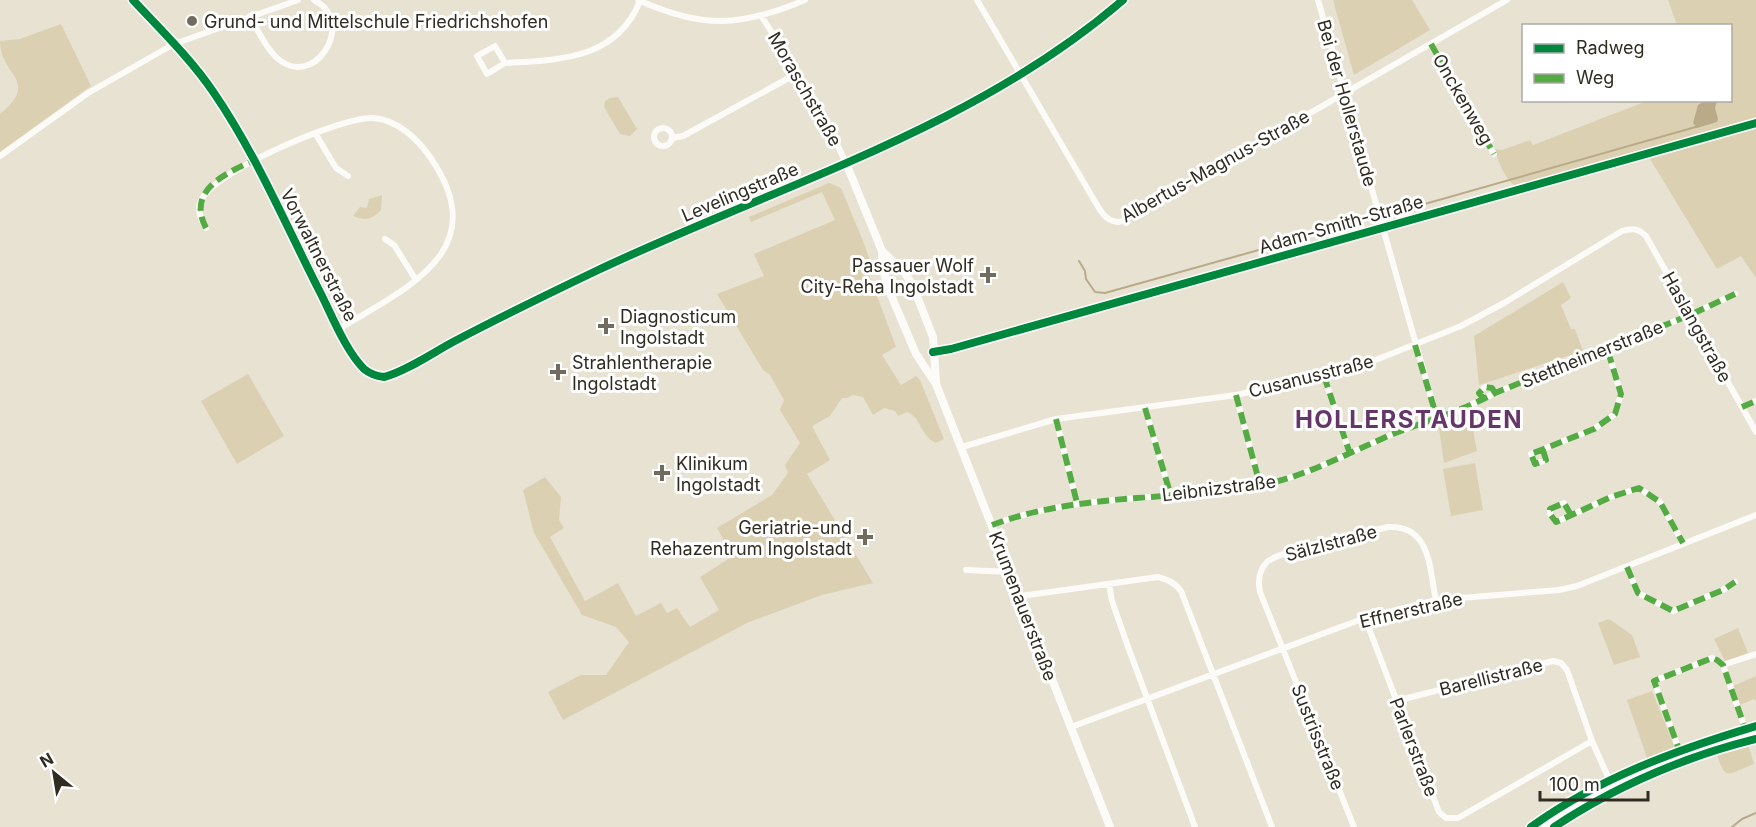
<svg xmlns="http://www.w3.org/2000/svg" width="1756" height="827" font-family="Inter,sans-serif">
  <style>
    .green { fill: #dcd0b3 }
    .water { fill: #b9ab87 }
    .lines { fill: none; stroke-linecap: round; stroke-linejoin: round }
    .stream { stroke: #b9ab87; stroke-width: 2 }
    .minor { stroke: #fcfbf8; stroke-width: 6 }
    .tertiary { stroke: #fcfbf8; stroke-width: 8 }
    .quiet { stroke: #54ab43; stroke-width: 6; stroke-dasharray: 12 6; stroke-linecap: butt }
    .cycleway-casing { stroke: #fff; stroke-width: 11 }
    .cycleway { stroke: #00873e; stroke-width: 8 }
    .poi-dot { fill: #706c60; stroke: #fff; stroke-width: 2 }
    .labels { text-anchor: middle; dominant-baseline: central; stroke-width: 6; stroke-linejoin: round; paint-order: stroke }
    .poi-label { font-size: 18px; fill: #302c22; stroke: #fff; text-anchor: start }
    .street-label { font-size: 18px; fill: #302c22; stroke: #fff }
    .district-label { font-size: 24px; font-weight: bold; letter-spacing: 1.5px; fill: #65366a; stroke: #fff }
  </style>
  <rect width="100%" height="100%" fill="#e8e2d3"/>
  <path class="green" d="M1333,0h79l18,30 -76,45z
    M1668,0h88v119l-241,67c-11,-8 -16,-24 -21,-37l8,1 28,-10 3,5 114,-44 83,-1v-74l-53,-1z
    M61,24l30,62 -91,66v-38c41,-34 0,-38 0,-73l20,-2z
    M618,97l19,32 -7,7 -10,-2 -16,-27 1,-6 5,-3z
    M1756,129v149l-15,-22 -24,13 -67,-110z
    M829,183l12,5 24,58 5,15v16l26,70 -14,8 19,30 15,-9 4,4 24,59 -8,4c-15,-6 -15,-26 -29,-31l-9,4 -3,-5 -11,-3 -11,7 -10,-18 -10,-2 -6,3h-5l-12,18 -18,10 18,34 -23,14 66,109 -51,12 -73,27 -186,98 -15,-28 33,-17h25l23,-33 -13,-15 -34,-12 -48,-82 -11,-43 22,-13 16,20 -2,23 5,8 -14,9 35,64 33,-18 18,33 25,-13 6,10 10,-5 13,19 29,-17 -19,-33 33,-21 -16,-28 55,-33 16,-22 -3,-8 15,-22 -20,-33 4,-10 -14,-25 -7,-5 -46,-76 47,-18 -10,-22 81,-34 -13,-28 -71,30 -2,-5z
    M382,195l-1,15c-10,10 -15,11 -28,6l7,-9 7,1 2,-9z
    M1563,282l8,16 -10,7 10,24h4l8,22 -104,34 -5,-49z
    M248,374l36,62 -47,28 -36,-63z
    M1438,422l34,3 5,26 -33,12z
    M1475,463l8,47 -32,6 -8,-47z
    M1609,619l23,16 8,22 -26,8 -16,-42z
    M1738,628l10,25 -23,8 -11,-22z
    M1756,676v25l-2,-2 -14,6 -7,-19z
    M1652,691l23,57 -28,10 -20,-58z
    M1748,744l6,20c-24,9 -29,19 -37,-10z"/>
  <path class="water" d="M1706,100l11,1 -2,7 3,11 -1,3 -20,6 -4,-5 5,-18z"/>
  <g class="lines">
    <path class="stream" d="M1393,213l306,-87
      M1079,261l6,10 1,8 9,13 10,1 261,-73
      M1732,827l10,-8 14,-6"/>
    <path class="minor" d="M133,0c28,30 58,59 81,93 43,63 72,133 107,201 11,22 25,57 43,75 6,5 12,7 20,8l160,-82 68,-32 234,-100 -27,-56 -57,-90
      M638,0c65,29 103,27 167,0
      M977,0l120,205c6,10 11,17 23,17l387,-222
      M1318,0l119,418
      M250,16c7,13 14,29 25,40 38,38 83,-34 39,-56
      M1431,44l63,110
      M495,46l10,17 -18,11 -10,-18z
      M505,63c54,-3 111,-3 135,-62
      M654 137a9 9 0 1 1 18 0a9 9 0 1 1-18 0Z
      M315,133l21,35 12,8
      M672,138l11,-2 115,-63
      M0,156l88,-63 86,-49 124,-44
      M206,228c-4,-7 -9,-16 -6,-25 8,-30 141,-86 172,-85 24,1 45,20 58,39 65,93 -22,130 -91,172
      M385,239l9,6 22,35
      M933,352l18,-3 805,-226
      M1324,376l26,78
      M1236,395l24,90
      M1484,399l-5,-6 6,-6 7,1 3,5
      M1742,407l14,-6
      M1145,408l26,88
      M1056,419l21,84
      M962,447l94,-28 180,-24 85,-19 47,-13 93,-37 43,-23 118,-72c11,-3 15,-3 24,5l110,196
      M1543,450l3,10 -11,4 -4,-10 63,-25 21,-15 6,-20 -14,-46
      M1571,515l-7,-12 -14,6v5l6,8 55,-25 28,-9 21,14 23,41
      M992,525c85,-32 177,-24 265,-39 50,-9 94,-35 141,-54 32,-12 66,-22 97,-39l195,-78 45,-21
      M1627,567l11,26 35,18 50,-21 12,-8
      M966,570l45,2
      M1109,584l3,17 15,43 68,183
      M1021,596l137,-19c10,3 16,5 23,14l91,236
      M1365,618l74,194 7,6h12l134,-77
      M1723,665l33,-11
      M1396,701l157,-40 8,2 6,7 25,71 20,45
      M1071,727l294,-109 71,-18 123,-10 18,-4 179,-71
      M1681,755l-27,-74 58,-23 5,2 6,5 24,69
      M1354,827l-94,-235c-2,-10 -1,-22 7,-30 16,-13 97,-29 121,-35 43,-2 41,41 48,73"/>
    <path class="tertiary" d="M882,251l23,22 8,13 20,51 3,46
      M1110,827l-174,-443 -20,-30 -28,-66 -6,-22v-15l-36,-88c98,-44 196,-92 277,-163
      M1543,827c67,-42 136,-76 213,-95"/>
    <path class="quiet" d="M1431,44l63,110
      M206,228c-20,-38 20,-55 49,-68
      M1415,345l22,73
      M1324,376l26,78
      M1236,395l24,90
      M1484,399l-5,-6 6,-6 7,1 3,5
      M1742,407l14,-6
      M1145,408l26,88
      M1056,419l21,84
      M1543,450l3,10 -11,4 -4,-10 63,-25 21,-15 6,-20 -14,-46
      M1571,515l-7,-12 -14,6v5l6,8 55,-25 28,-9 21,14 23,41
      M992,525c85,-32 177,-24 265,-39 50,-9 94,-35 141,-54 32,-12 66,-22 97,-39l195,-78 45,-21
      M1627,567l11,26 35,18 50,-21 12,-8
      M1681,755l-27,-74 58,-23 5,2 6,5 24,69"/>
    <g class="cycleway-casing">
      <path id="cycleway" d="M133,0c28,30 58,59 81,93 43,63 72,133 107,201 11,22 25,57 43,75 6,5 12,7 20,8 21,-5 50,-25 69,-35 47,-25 95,-48 143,-71 177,-84 377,-141 527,-271
        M933,352l18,-3 805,-226
        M1531,827c68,-49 145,-77 225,-101
        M1554,827c62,-41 130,-70 202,-88"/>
    </g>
    <use href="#cycleway" class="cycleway"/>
  </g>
  <g class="poi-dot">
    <circle cx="192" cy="21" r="6"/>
    <path d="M985 266h6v6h6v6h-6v6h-6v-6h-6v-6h6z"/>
    <path d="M603 317h6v6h6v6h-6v6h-6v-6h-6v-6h6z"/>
    <path d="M555 363h6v6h6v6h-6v6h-6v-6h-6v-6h6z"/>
    <path d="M659 464h6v6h6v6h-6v6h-6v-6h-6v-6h6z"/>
    <path d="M862 528h6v6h6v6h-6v6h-6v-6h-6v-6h6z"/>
  </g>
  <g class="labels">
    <g class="poi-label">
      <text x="204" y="21">Grund- und Mittelschule Friedrichshofen</text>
      <text x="974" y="265" text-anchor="end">Passauer Wolf<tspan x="974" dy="21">City-Reha Ingolstadt</tspan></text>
      <text x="620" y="316">Diagnosticum<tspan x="620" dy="21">Ingolstadt</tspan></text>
      <text x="572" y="362">Strahlentherapie<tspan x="572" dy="21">Ingolstadt</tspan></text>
      <text x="676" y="463">Klinikum<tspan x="676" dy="21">Ingolstadt</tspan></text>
      <text x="852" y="527" text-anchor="end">Geriatrie-und<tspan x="852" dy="21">Rehazentrum Ingolstadt</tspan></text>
    </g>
    <g class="street-label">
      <text transform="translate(805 89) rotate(60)">Moraschstraße</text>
      <text transform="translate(1463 99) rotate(60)">Onckenweg</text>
      <text transform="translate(1347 103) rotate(74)">Bei der Hollerstaude</text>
      <text transform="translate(1215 166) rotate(-29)">Albertus-Magnus-Straße</text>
      <text transform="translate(740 192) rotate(-23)">Levelingstraße</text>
      <text transform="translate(1341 224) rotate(-16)">Adam-Smith-Straße</text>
      <text transform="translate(319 255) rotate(63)">Vorwaltnerstraße</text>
      <text transform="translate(1697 327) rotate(61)">Haslangstraße</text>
      <text transform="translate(1592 354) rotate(-22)">Stettheimerstraße</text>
      <text transform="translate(1311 376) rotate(-14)">Cusanusstraße</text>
      <text transform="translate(1219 488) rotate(-7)">Leibnizstraße</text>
      <text transform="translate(1331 543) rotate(-15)">Sälzlstraße</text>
      <text transform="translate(1023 606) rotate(69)">Krumenauerstraße</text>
      <text transform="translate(1411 610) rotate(-13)">Effnerstraße</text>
      <text transform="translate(1491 677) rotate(-14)">Barellistraße</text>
      <text transform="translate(1318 737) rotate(68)">Sustrisstraße</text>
      <text transform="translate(1414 747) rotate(69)">Parlerstraße</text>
    </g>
    <g class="district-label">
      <text x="1409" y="419">HOLLERSTAUDEN</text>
    </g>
  </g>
  <rect x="1522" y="24" width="210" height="78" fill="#ffffff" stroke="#acaba7" stroke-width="1.5"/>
  <rect x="1534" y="44" width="30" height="9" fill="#00873e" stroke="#acaba7" stroke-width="1.5"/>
  <text x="1576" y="54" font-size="18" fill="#302c22">Radweg</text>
  <rect x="1534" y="74" width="30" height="9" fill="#54ab43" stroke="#acaba7" stroke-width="1.5"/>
  <text x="1576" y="84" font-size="18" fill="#302c22">Weg</text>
  <g transform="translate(54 773) rotate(330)" stroke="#ffffff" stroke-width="4.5" paint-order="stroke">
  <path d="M0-4.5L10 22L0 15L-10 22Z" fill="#302c22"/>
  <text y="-9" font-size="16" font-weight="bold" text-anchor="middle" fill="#302c22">N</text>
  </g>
  <path d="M1540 791v9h108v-9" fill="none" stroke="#302c22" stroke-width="3"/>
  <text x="1549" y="791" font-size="18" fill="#302c22" stroke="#ffffff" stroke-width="4.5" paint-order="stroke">100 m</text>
</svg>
